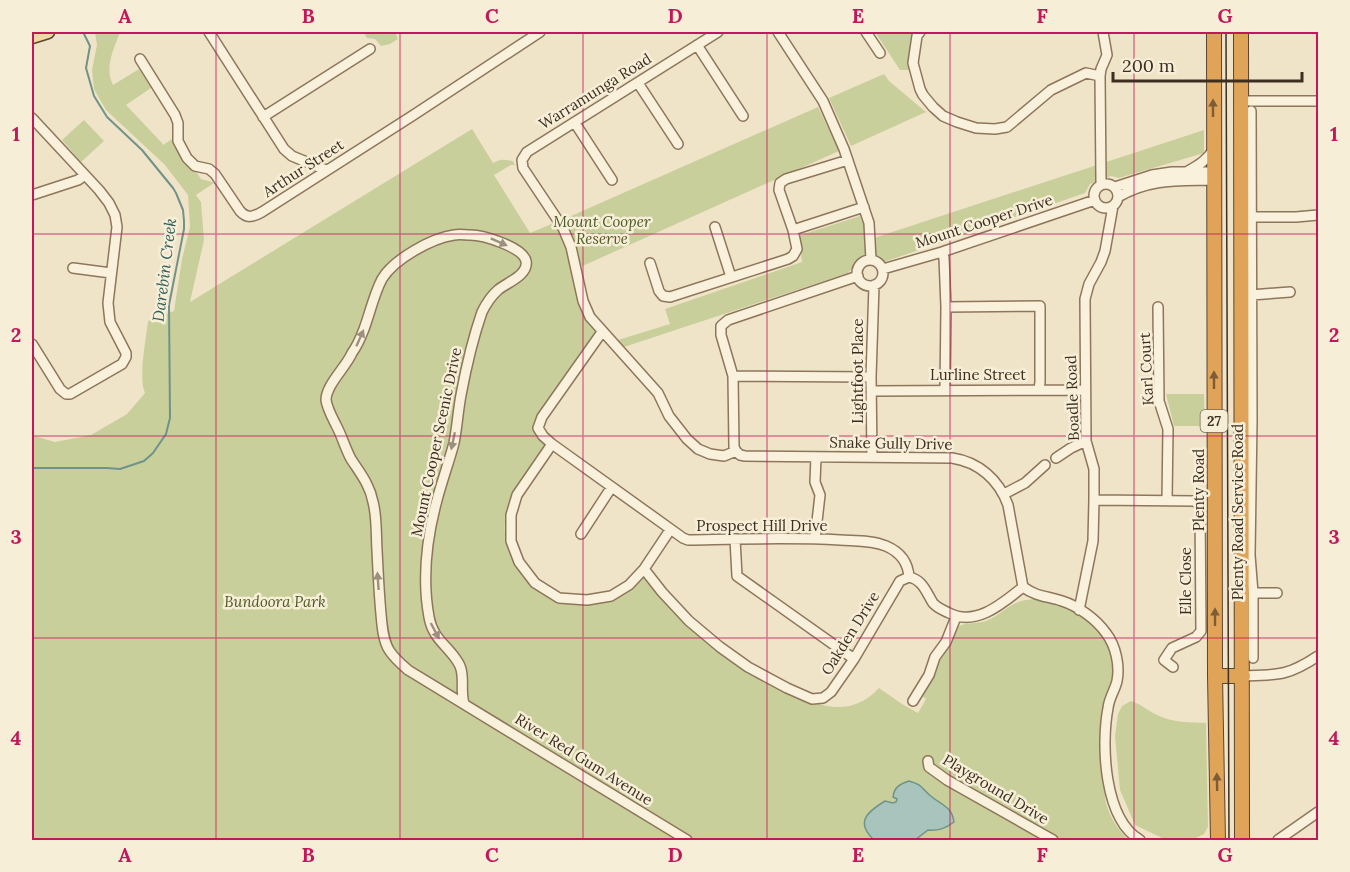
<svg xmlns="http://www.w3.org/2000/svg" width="1350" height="872" font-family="Lora,serif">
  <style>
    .green { fill: #c9cf9b }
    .water { fill: #a9c4bc; stroke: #6f938a; stroke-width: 1.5 }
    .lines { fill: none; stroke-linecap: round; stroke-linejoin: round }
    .stream { stroke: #6f938a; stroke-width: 2 }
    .minor-casing { stroke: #8d765c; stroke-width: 12 }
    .major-casing { stroke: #5b4430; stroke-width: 15 }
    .highway-casing { stroke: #5b4430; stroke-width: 16 }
    .minor { stroke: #faf1dc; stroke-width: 9 }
    .major { stroke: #f3d9a0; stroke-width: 12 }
    .highway { stroke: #e0a458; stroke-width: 14 }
    .tram { stroke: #3d2e20; stroke-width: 1.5 }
    .oneway { fill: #7e5d36 }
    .oneway2 { fill: #9c907e }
    .grid { fill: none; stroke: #c2185b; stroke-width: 1.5; stroke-opacity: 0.55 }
    .labels { text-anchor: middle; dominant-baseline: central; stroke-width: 5; stroke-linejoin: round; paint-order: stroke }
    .shield { fill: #f7eed8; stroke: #756857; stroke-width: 1.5 }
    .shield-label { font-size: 14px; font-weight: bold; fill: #3d2e20 }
    .street-label { font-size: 15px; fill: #3d2e20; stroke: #f7eed8 }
    .park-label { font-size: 15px; font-style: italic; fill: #4d5a26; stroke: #f7eed8 }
    .water-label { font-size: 16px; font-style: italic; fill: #2f5d5a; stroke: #f7eed8 }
    .neatline { fill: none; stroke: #c2185b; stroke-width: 2 }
    .grid-label { font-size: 20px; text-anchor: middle; font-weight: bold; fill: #c2185b }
  </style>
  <rect width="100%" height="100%" fill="#f0e4c8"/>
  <path class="green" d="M95,32h25c-6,17 -16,35 -7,53l26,-16 12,19 -25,17 36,38 1,2 9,-6 4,10 11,16 8,5 6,9 11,3 2,1 -18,12 5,7 3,38 -14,62 282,-173 21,34c10,-5 10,-3 20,-2l2,4h-4l-17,10 36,58 26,-11 13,30 10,51 8,17 8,11v4l-58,84 -4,9 3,8 9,9 -1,5c-27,35 -54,67 -30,113 6,10 15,22 25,27 4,2 9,3 13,4 12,3 24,6 36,10l53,-27h4l52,55 113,69c27,10 48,9 69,-13l23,16 16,9 8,-14 -4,-3 -1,-3 38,-67c8,-4 18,-2 27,-5 13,-5 22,-16 35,-20 31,-8 67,12 83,38 3,5 6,11 7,17 1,7 2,16 1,22 -2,8 -6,15 -8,22 -7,29 -4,58 0,87 1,7 1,16 4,22 4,12 12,22 20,31h-1096v-407l2,3 21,6 36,-7 36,-21 18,-21c-7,-15 1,-54 3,-72l26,-10 8,-52 8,-32 -2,-32 -23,-30 -59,-55 -12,-21 -2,-19 5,-25z
    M363,32h32l3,7 -8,5 -9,2 -6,-7 -8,-1z
    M875,32h40l-4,38h-11z
    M884,74l5,7 37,31 -75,34 -22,-48z
    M818,107l21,44 -261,117 -16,-48z
    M84,120l20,21 -23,21 -19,-22z
    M1204,130v23l-85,25 -8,-2 -21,8 -5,9 -201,69 -7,-4 -16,1 -13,14 -224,74 -6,-7 52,-16 -5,-15 137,-47 -4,-26 62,-20 5,13v14l12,-6z
    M1166,394h38l1,32h-31z
    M1131,701c11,3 19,12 31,16 14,6 29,5 44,6l2,104 -4,7 -12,6 -30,-2 -27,-13 -15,-35 -5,-54 3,-22 4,-8z"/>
  <path class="water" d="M909,781c15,4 12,8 23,16 10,8 20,10 22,25 -8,6 -15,9 -26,8l-13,10h-41c-19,-18 -7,-28 11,-39l8,2 3,-1 1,-3 -4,-2c1,-10 7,-13 16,-16z"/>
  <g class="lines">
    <path class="stream" d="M32,468h75l13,1 24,-8 9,-8 13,-19 4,-16 -1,-113 15,-76v-8l-1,-11 -7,-17 -3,-5 -31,-38 -35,-33 -13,-21 -8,-28 4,-22 -7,-14"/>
    <g class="minor-casing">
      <path id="minor" d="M209,32l75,117 8,7 34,14
        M718,32l-191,120 -5,8 1,8 40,60 8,19 12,54 7,16 68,76 11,23 18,23 11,10 12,5 14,2 12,-5
        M778,32l45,69 21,48 25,74 2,37
        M866,32l14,21
        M920,32l-3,4 -4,27 7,26 3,6 10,12 10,9 14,6 19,6 19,1 12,-2 44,-37 35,-17 14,3
        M697,45l46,71
        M140,59l35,56 3,8v18l9,17 8,8 14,3 6,5 25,37c7,8 13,6 22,1l150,-96 128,-84
        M638,83l40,61
        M1240,101h78
        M1251,111l1,309 -2,135 3,38v65
        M263,117l107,-68
        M32,118l67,72 10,13 6,12 2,12 -9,76 2,19 16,31v4l-4,7 -52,30h-4l-6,-5 -28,-45
        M575,123l37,57
        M1188,171c11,-6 19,-11 26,-22
        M1094 196a12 12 0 1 1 24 0a12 12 0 1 1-24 0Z
        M1102,184l-1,-3 -1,-105 1,-7 6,-14 -4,-23
        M1115,187l37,-12 20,-3h42
        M32,195l46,-15 7,-5
        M1118,197c32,-19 60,-16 96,-17
        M1251,217h45l22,-2
        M715,227l16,50
        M793,230l-14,-40 1,-7 6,-4 62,-19
        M942,252l2,6 2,49 -1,82
        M857 273a13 13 0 1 1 26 0a13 13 0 1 1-26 0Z
        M650,263l9,28 4,5 7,1 118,-38 5,-3 4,-7 -4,-19 71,-23
        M73,268l38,5
        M883,269l59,-17 153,-52
        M1251,295l39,-3
        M946,307l94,-1v76l-1,7
        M1158,307l1,94 9,28 -1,71
        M602,332l-60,85 -4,11 5,8 9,8 131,94 5,2c51,-1 102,-3 152,0 15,1 32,0 46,6 14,6 22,16 23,31
        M733,376l138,1
        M872,391l213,-1
        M552,444l-35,51 -6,20v26l8,21 16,21 24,15 28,2 24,-4 18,-11 15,-16 26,-39
        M736,451l4,4 5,1 207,2c27,4 47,22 56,47l15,82c14,10 24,9 39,14 16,5 34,18 44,32 10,13 14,33 11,48 -2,9 -8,17 -9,27 -7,37 -4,111 32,132
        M736,451l-2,-4 -1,-71 -12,-41v-9l7,-6 130,-44
        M872,457l-1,-80 3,-92
        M1056,458l15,-10 15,-7
        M1004,494l21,-11 20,-18
        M1094,500l101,1 5,5 1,125 -5,6 -24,11 -8,12 9,7
        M581,534l30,-46
        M735,539l2,37 117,83
        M815,539l5,-44 -5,-13 1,-25
        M644,569l18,23 27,29 31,26 28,20 39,21 25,11 11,-1 8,-6 23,-33 46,-78 9,-4
        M909,577c14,3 17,15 24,26 4,5 10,7 16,10 27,14 54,-10 74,-26
        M1253,593h24
        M1079,610l14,-69 1,-41v-31l-8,-28 -1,-142 4,-15 12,-22 4,-11 8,-45
        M1243,676c35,-1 45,0 75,-20
        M913,701l16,-26 6,-18 11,-15 10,-25
        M464,703c-4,-12 1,-25 -4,-37 -9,-19 -27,-25 -31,-49 -7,-38 -2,-80 8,-117 5,-19 12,-38 17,-57 3,-15 4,-32 7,-48 5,-27 12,-57 21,-83 4,-8 9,-16 16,-22 8,-7 31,-15 28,-29 -3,-14 -43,-26 -56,-26 -5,0 -11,-1 -16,0 -22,3 -60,24 -72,44 -8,15 -12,34 -18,50 -3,8 -7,17 -12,24 -6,14 -26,32 -26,47 1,8 6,17 10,25 6,11 9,23 15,34 9,14 19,26 22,43 4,15 3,32 4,48 1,21 2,43 4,64 1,12 2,26 8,36 5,8 12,14 19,20l279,170
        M928,761l1,6 18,13 106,60
        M1278,840l40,-28"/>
    </g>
    <g class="major-casing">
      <path id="major" d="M32,37l16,-5"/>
    </g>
    <g class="highway-casing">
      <path id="highway" d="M1214,32l1,644 3,164
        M1241,32l1,808
        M1215,676h28"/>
    </g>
    <use href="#minor" class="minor"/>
    <use href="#major" class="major"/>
    <use href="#highway" class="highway"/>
    <path class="tram" d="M1226,32l3,808"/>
  </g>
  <defs><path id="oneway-solid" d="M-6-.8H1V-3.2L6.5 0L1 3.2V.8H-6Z" transform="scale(1.5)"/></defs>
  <g class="oneway">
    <use href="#oneway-solid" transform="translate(1213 108) rotate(-90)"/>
    <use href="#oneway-solid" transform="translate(1214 380) rotate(-90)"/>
    <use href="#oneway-solid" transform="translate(1215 617) rotate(-90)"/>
    <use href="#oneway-solid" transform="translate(1217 782) rotate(-91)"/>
  </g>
  <g class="oneway2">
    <use href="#oneway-solid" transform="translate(499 242) rotate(24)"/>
    <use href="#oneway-solid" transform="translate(360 338) rotate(-66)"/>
    <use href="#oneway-solid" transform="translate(453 441) rotate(102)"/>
    <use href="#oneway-solid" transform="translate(378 581) rotate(-94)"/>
    <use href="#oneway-solid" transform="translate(435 631) rotate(62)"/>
  </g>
  <path class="grid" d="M216,32v808M400,32v808M583,32v808M767,32v808M950,32v808M1134,32v808M32,234h1286M32,436h1286M32,638h1286"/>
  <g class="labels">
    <rect class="shield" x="1200.5" y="410" width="27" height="22" rx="4.5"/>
    <g class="shield-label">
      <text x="1214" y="421">27</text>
    </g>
    <g class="street-label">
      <text transform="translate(595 91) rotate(-32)">Warramunga Road</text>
      <text transform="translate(303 168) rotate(-33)">Arthur Street</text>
      <text transform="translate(984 221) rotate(-18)">Mount Cooper Drive</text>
      <text transform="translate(1146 369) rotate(-93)">Karl Court</text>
      <text transform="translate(857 371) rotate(-90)">Lightfoot Place</text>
      <text x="978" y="374">Lurline Street</text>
      <text transform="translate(1072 398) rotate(-92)">Boadle Road</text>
      <text transform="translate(436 442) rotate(-78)">Mount Cooper Scenic Drive</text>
      <text transform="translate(891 443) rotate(1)">Snake Gully Drive</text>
      <text transform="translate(1198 490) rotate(-90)">Plenty Road</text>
      <text transform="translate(1237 512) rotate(-90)">Plenty Road Service Road</text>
      <text x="762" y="525">Prospect Hill Drive</text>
      <text transform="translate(1185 581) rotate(-90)">Elle Close</text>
      <text transform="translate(850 633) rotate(-58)">Oakden Drive</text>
      <text transform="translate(584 759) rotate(32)">River Red Gum Avenue</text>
      <text transform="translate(996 789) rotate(31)">Playground Drive</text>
    </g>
    <g class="park-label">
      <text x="602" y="221">Mount Cooper<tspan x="602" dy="17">Reserve</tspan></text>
      <text x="275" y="601">Bundoora Park</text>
    </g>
    <g class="water-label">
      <text transform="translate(164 270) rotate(-83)">Darebin Creek</text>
    </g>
  </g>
  <rect width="1350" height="872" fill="none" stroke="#f7eed8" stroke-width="66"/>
  <path d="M1113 72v9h189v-9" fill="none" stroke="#3d2e20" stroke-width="3"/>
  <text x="1122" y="72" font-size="18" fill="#3d2e20" stroke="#f7eed8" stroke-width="4.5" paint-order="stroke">200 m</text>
  <rect x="33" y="33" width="1284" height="806" class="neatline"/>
  <g class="grid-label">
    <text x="125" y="23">A</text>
    <text x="308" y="23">B</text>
    <text x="492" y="23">C</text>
    <text x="675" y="23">D</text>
    <text x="858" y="23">E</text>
    <text x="1042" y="23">F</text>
    <text x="1225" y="23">G</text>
    <text x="16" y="141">1</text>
    <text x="1334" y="141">1</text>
    <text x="16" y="342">2</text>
    <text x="1334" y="342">2</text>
    <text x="16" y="544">3</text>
    <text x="1334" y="544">3</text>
    <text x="16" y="745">4</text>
    <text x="1334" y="745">4</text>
    <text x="125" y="862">A</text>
    <text x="308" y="862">B</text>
    <text x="492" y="862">C</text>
    <text x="675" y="862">D</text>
    <text x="858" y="862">E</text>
    <text x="1042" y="862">F</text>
    <text x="1225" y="862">G</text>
  </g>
</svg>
